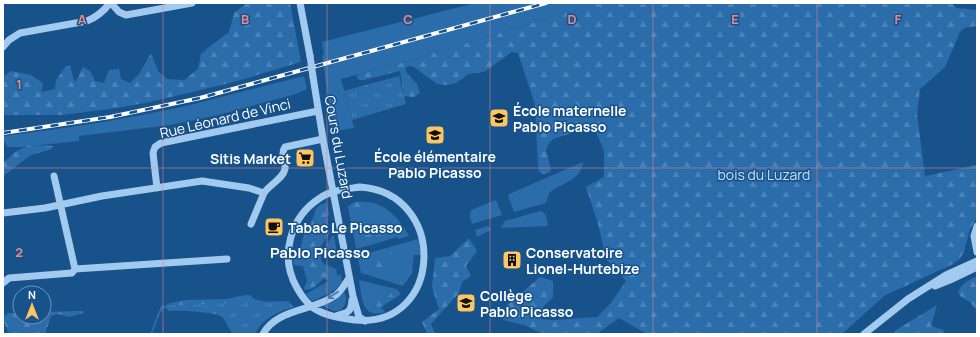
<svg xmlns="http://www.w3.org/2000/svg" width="980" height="337" font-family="Manrope,sans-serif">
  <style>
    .grass { fill: #2b6caa }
    .forest { fill: url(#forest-firs) }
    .park { fill: url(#park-tufts) }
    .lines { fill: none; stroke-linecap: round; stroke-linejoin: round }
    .minor { stroke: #a2caee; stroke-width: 7 }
    .rail-casing { stroke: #fff; stroke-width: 4 }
    .rail { stroke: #18528b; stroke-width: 2.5; stroke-dasharray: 8; stroke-linecap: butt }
    .minor-bridge { stroke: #a2caee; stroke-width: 7 }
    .oneway { stroke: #4176a9 }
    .grid { fill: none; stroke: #e88989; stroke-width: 1; stroke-opacity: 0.55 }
    .labels { text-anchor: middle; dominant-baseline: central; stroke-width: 3; stroke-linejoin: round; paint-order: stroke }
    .poi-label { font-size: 14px; font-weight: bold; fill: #fff; stroke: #18528b; text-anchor: start }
    .street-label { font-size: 14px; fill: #fff; stroke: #18528b }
    .park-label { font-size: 14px; fill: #c8e2fa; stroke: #18528b }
    .neighbourhood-label { font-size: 15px; font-weight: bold; fill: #fff; stroke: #18528b }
    .grid-label { font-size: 13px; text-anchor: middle; font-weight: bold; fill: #e88989; stroke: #18528b; stroke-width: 3; stroke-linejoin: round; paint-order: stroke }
  </style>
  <defs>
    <pattern id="forest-firs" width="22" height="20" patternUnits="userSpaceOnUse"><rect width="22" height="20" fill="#2b6caa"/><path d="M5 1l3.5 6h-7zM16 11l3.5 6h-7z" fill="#4b82b7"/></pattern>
    <pattern id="park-tufts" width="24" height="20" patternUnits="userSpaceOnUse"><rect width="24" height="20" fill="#2b6caa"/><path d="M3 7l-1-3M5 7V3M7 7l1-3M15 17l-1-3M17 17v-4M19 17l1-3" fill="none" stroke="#4b82b7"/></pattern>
  </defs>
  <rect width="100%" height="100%" fill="#18528b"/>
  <path class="grass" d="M475,3h122l-196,60 -60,16 13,49 -19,3h-2l-11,-76h2l-2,-13z
    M304,76l3,13 -11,5 -78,21 -48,10 -91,11v5l-37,4h-13l-6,2h-16l-2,-5 -2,-1v-5c59,-7 117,-16 174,-28 43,-10 85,-22 127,-32z
    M583,162c-2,19 -22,21 -34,31l-3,10 -32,9 -6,-16 1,-2z
    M496,200l6,15 -30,9 -2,-8 1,-6z
    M357,202c25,-3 41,14 52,34l-11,3 -7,-16 -18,6 5,14 -22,6 -8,-42 1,-2z
    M326,203l3,10 -2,5 3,15 -15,22 -21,1v-4l6,-2 3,-12 11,-22 2,-7 4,-4z
    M540,211c7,1 7,9 8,15l-47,2 4,-7z
    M487,226l3,1 1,3 -14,7 -2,-7z
    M334,235l3,19 -17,1 12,-19z
    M418,239l3,16h-7l-2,17 -9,14 -42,-13 -4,-18 15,-3z
    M341,274l1,8 -7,8 -22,11 -5,-4 -2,-3z
    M359,280l37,9 5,5 -20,13 4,5c-24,8 -23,-16 -26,-32z
    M344,292c4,8 2,12 -3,18l-7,1 -14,-6 15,-4z"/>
  <path class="forest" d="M247,3h43l11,59 -67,20 -84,20 -33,6 -55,7h-59v-38l8,-6 20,4 12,8 -2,9 14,-3 1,-9 10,-14h4l5,17 8,-16 7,4 5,10 9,2 5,-13 10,-1 2,10 9,4 9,-9 12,-21 7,18 9,8 17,1 14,-11 3,-15 8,-7 20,-15 5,-19z
    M597,3h356v2l4,3 20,2v16l-13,2 -4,4 -15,35 -25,22 -3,25 8,62 52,-11v53l-7,11 -6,23 -4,7 -7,5 -69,32 -42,38h-195l-28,-16 -22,16h-54l-19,-9 -21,-5 3,-14 34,-29 13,4v16l-10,10 -2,12 12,1 44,-3 13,-13 16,-23 -20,-22 -8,-35 -12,-37 18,-10v-27l-11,-24 -40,13 -5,6 -2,5 5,19 -2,4 -6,1 -4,-2 -1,-7 -3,-61 -17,-51 -6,-1 -28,20 -15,2 -13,9 -9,2 -10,-1 -23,-17 -4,-1 -4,1v5l11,12 3,9 -6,4 -10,-1 -4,-25 -36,9h-5l-2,-2v-3l44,-12z
    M29,145l24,1 -1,3 -21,6 -28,21v-13l12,-11z
    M357,202l4,2c0,6 -3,8 -4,13 -2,6 1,15 6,19l8,-2 2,1 1,5 -1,2 -17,-2 -6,-31 2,-6z
    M326,203l3,12 -11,6 -4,11 6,9 1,19 3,4 12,5 2,10 -3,2 -5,1 -4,-3h-3c-5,5 -10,11 -18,11l-1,-2 3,-7 -4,-15 -9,-1 -1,-4 2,-3 -1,-6 6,-2 3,-12 11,-22 2,-7 4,-4z
    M469,238l8,13 -11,15 5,10 -9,6 -3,11 -28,31 4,10h-8l-5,-12 17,-13 -7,-22 3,-29 15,-2z
    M407,245h4l2,3 -7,5 -1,3 -10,1 -5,-4 1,-4h2l3,4 7,-1z
    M375,257l4,2 2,6 4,5 -1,3 -2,2c-7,-2 -8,-9 -9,-15z
    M409,263l3,3v6l-6,10 -4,1 -3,-1 -1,-3z
    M977,276v35l-7,-9 -9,-5 -3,-5c4,-9 11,-12 19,-16z
    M396,289l5,5 -1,1 -19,12c-8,1 -11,-8 -11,-15l5,-2 10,8 3,-1z
    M246,295h4l4,4 16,4 -41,23c-2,-3 -4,-8 -8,-10 -9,-4 -41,-6 -53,-5l-2,-4 1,-3 18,-4 41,-1z
    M937,305l-6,21 12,4 2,4h-52l3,-4z
    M77,311h6v2l-14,4 -11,-3 -7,2 -6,18h-36l-5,-12v-6l5,-3h11v4h24v-5z"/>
  <path class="park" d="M399,76l7,28 -54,16 -8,-29z
    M391,223l6,14 -19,6 -5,-14z
    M288,301l6,6c-17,5 -31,11 -39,27h-24l1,-1 -16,-27 -52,2 -4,5 -8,21h-2l11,-28z"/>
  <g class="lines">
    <path class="minor" d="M111,3l8,9 7,3 66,-12
      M300,3l10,53
      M3,47l6,-7 11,-7 67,-12c10,-4 16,-9 23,-18
      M313,77l10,62 30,157 6,21 6,4
      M54,176l21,93
      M360,187c89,6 83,142 -5,133 -15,-2 -30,-4 -43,-13 -6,-5 -11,-12 -15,-19 -18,-31 -7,-71 23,-90 11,-8 27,-9 40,-11z
      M157,188l-4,-35 2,-6 6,-4 157,-32
      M3,213l42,-5 57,-12 100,-15 47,7 15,5c5,-8 19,-14 21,-24 1,-7 -5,-15 0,-22l38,-8
      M251,224l13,-31
      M977,226l-3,10 3,16
      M3,283l6,-5 63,-5 3,-4 152,-10
      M935,286l15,-6 27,-13
      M336,316c12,-4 15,-3 16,-16
      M263,334c14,-26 52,-23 73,-39 5,-4 9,-11 13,-17
      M864,334l44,-35 38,-24 31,-14"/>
    <g class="rail-casing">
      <path id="rail" d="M3,133l107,-16 90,-19 346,-95"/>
    </g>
    <use href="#rail" class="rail"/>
    <path class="minor-bridge" d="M310,56l3,21"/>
  </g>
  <defs><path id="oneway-shaft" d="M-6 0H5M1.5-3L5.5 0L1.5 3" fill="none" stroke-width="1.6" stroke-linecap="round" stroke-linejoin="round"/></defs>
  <use class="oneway" href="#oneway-shaft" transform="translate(333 295) rotate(147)"/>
  <path class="grid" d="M163,3v331M327,3v331M490,3v331M653,3v331M817,3v331M3,168h974"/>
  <defs>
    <g id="school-square" transform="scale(1)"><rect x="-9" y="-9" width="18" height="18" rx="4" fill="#ffc660" stroke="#18528b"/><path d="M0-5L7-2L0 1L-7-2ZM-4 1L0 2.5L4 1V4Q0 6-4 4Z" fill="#111"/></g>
    <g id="supermarket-square" transform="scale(1)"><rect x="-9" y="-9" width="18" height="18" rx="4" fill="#ffc660" stroke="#18528b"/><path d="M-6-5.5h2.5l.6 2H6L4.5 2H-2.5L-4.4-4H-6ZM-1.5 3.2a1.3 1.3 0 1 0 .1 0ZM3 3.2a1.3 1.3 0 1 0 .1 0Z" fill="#111"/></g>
    <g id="cafe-square" transform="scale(1)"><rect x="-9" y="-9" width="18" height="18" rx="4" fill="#ffc660" stroke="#18528b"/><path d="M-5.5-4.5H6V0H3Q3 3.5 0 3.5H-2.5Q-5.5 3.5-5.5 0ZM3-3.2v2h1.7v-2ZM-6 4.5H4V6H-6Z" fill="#111"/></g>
    <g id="building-square" transform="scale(1)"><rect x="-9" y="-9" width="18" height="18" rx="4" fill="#ffc660" stroke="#18528b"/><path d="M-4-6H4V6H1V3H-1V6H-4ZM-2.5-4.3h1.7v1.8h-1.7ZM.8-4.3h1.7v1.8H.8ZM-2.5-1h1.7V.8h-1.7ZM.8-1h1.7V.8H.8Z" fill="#111"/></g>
  </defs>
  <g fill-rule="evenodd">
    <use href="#school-square" x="499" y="118"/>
    <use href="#school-square" x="435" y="135"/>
    <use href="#supermarket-square" x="305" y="158"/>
    <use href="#cafe-square" x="274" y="227"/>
    <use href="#building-square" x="512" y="260"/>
    <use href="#school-square" x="466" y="303"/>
  </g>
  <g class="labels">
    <g class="poi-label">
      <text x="513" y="110">École maternelle<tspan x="513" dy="16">Pablo Picasso</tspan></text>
      <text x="435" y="156" text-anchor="middle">École élémentaire<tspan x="435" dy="16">Pablo Picasso</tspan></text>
      <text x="291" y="158" text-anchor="end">Sitis Market</text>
      <text x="288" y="227">Tabac Le Picasso</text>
      <text x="526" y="252">Conservatoire<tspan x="526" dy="16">Lionel-Hurtebize</tspan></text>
      <text x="480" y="295">Collège<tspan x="480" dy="16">Pablo Picasso</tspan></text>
    </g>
    <g class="street-label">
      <text transform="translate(225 118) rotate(-13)">Rue Léonard de Vinci</text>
      <text transform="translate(339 147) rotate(80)">Cours du Luzard</text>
    </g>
    <g class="park-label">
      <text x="764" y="174">bois du Luzard</text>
    </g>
    <g class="neighbourhood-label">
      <text x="320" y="252">Pablo Picasso</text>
    </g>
  </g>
  <g class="grid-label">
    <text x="82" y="24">A</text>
    <text x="245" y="24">B</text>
    <text x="408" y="24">C</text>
    <text x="572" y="24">D</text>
    <text x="735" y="24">E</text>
    <text x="898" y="24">F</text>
    <text x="19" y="89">1</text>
    <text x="19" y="257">2</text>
  </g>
  <rect width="980" height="337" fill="none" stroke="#ffffff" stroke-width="8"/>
  <g transform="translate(32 305)"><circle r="19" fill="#18528b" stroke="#7497b9"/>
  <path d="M0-3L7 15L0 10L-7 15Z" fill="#ffc660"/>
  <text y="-6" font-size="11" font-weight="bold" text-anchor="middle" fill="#ffffff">N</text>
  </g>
</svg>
